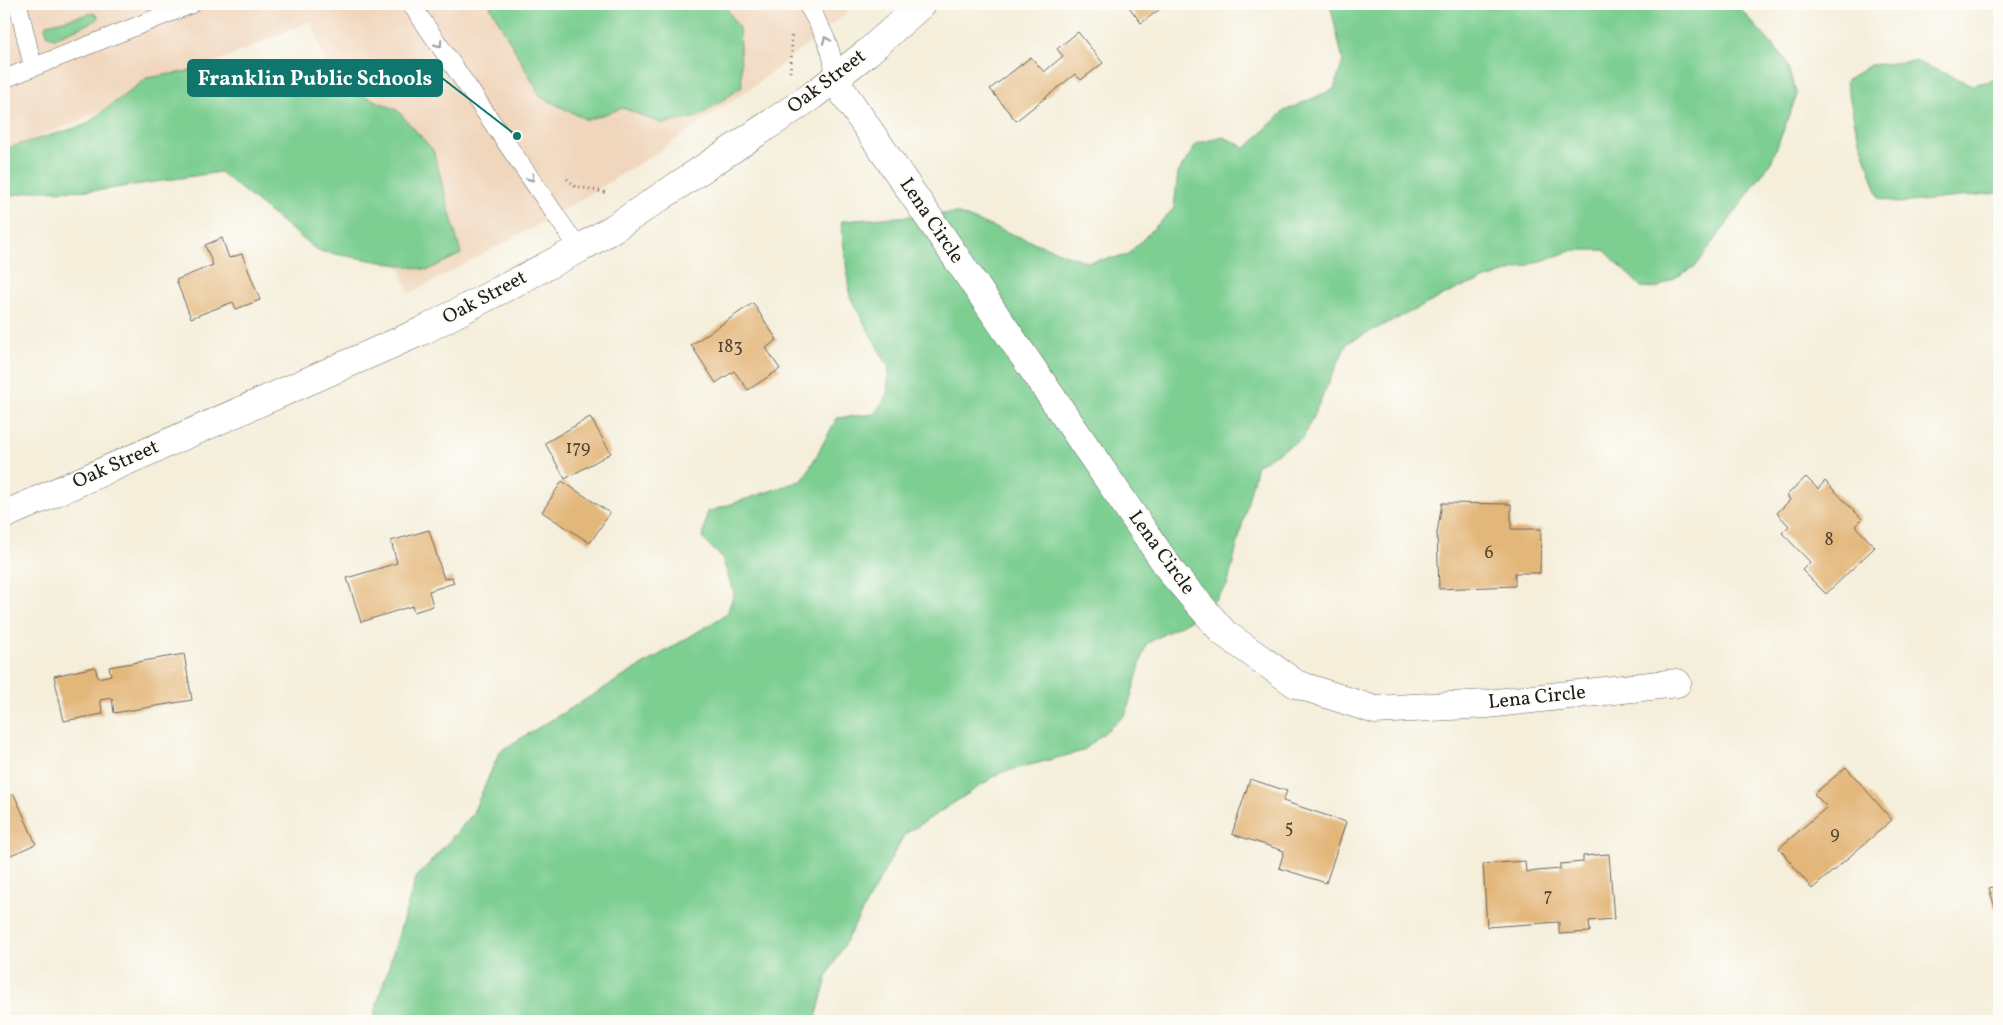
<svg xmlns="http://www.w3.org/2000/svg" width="2003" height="1025" font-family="Vollkorn,serif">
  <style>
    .built { fill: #f0d6bc }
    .green { fill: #7bce91; stroke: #4c7556 }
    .building { fill: #e3b679 }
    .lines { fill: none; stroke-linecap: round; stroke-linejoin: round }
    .service-casing { stroke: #68665e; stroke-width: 19 }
    .minor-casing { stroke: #68665e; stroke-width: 29 }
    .secondary-casing { stroke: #68665e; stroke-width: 29 }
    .path { stroke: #68665e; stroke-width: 3; stroke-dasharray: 1 4; stroke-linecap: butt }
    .service { stroke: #fff; stroke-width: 18 }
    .minor { stroke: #fff; stroke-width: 28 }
    .secondary { stroke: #fff; stroke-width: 28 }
    .oneway { stroke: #999 }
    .labels { text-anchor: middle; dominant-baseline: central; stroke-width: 4; stroke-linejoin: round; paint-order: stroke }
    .number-label { font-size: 18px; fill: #4e4233 }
    .street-label { font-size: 20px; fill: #1c1c1c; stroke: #fdfcf7 }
    .leader { fill: none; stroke: #0f766e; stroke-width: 2 }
    .callout-dot { fill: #0f766e; stroke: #fdfcf7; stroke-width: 2 }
    .callout { fill: #0f766e; stroke: #0f766e; stroke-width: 2 }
    .callout-label { font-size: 21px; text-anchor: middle; font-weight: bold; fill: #fff }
  </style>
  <rect width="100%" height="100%" fill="#fdfcf7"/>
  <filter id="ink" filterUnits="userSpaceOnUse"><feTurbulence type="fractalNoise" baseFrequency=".02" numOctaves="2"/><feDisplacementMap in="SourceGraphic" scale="10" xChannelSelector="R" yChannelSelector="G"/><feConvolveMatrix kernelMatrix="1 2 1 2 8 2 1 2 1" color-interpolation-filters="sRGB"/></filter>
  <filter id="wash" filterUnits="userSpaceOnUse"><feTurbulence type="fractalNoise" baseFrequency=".0096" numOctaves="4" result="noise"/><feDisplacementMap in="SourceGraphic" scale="20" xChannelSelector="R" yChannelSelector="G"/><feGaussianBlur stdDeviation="1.12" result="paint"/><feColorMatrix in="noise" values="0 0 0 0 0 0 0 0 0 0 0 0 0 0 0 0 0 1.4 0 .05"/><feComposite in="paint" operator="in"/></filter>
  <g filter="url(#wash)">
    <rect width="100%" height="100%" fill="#f4eeda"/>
    <path class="built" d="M4,4h854l-100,79 -102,70 -104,64 -143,77 -98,-273 -307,132z"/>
    <path class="green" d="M489,4h235l15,24 3,59 -44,30 -35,7 -40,-16 -36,12 -46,-23z
      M1330,4h406l49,55 12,36 -26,67 -75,104 -39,22 -16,-1 -37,-37h-30l-115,38 -112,55 -44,95 -46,27 -30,121 -24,27 -57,31 -20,70 -43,37 -83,22 -96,62 -76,139 -13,47h-443l44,-143 56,-63 28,-64 227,-137 7,-20 -12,-36 -19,-19 4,-27 96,-32 34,-62 37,-4 13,-18 2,-28 -39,-71 -9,-76 115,-8 130,49 40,-6 48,-48 4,-35 19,-30 27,-6 22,11 38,-37 50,-22 9,-28z
      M93,13l5,3 -1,4 -42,18 -7,-2 -3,-9 2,-3z
      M1915,61l57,24 27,-6v114l-100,10 -20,-5 -23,-70 -10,-47 24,-16z
      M195,70l172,27 30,13 36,40 28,104 -33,16 -110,-19 -98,-79 -118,18 -68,1 -30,6v-48l81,-24 62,-47z"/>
    <g id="blocks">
      <path class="building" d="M1127,4h40l-26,19z
        M1078,32l25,31 -22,17 -6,-6 -59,47 -26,-32 41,-32 13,15 19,-16 -6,-7z
        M222,238l7,20 13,-4 18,46 -24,9 -3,-7 -42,16 -15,-38 37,-15 -8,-20z
        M753,303l24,37 -11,8 14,21 -32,21 -14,-19 -18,12 -25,-38z
        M590,417l21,36 -46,26 -20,-36z
        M1806,477l12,12 7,-8 37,38 -7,7 20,21 -49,47 -24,-24 8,-8 -28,-29 7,-7 -12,-13 13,-13 -3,-5z
        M562,481l48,32 -20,30 -48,-31z
        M1442,503l69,1v25h30l-1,44h-25v13l-76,3 -2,-56z
        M429,530l15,49 8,-2 2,6 -25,8 4,15 -19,6 -2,-6 -51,16 -14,-44 50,-15 -6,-22z
        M184,654l8,46 -78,13 -2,-15 -12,2 3,14 -39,7 -10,-45 41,-9 3,11 13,-3 -2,-8z
        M1846,767l46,53 -80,69 -33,-41 48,-41 -13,-13z
        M1250,779l37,12 -4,10 63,21 -20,61 -47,-15 5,-17 -52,-17z
        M14,794l22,50 -32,14v-60z
        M1609,854l5,65 -25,2 1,11 -31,2v-12l-72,5 -4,-63 42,-3 1,11 34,-3v-5l23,-2v-6z
        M1999,885v36l-10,-33z"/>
    </g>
  </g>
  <g filter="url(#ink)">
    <use href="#blocks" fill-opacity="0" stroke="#68665e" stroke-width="1"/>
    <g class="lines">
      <g class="service-casing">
        <path id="service" d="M18,4l15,63
          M411,4l168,245
          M807,4c14,24 28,46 27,75
          M4,79l188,-75"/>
      </g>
      <g class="minor-casing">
        <path id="minor" d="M834,79l339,495 51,59 72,51 79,26 112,-6 190,-21"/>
      </g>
      <g class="secondary-casing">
        <path id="secondary" d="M4,515l418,-184 157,-82 35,-21 198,-132 56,-44 54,-48"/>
      </g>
      <path class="path" d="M790,72l2,-21 -1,-18
        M567,179l8,7 32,7"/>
      <use href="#service" class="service"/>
      <use href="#minor" class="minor"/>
      <use href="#secondary" class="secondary"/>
    </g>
    <defs><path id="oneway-chevron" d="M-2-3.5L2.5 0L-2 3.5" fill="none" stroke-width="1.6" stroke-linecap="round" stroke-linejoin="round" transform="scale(1.25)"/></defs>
    <g class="oneway">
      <use href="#oneway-chevron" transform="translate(826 40) rotate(-112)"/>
      <use href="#oneway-chevron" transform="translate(439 44) rotate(55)"/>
      <use href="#oneway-chevron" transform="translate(531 178) rotate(55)"/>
    </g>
  </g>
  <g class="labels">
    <g class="number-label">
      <text x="730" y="347">183</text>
      <text x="578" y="448">179</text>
      <text x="1829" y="540">8</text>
      <text x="1489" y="553">6</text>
      <text x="1289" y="828">5</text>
      <text x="1835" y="834">9</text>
      <text x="1548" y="896">7</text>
    </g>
    <g class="street-label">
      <text transform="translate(827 82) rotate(-37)">Oak Street</text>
      <text transform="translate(931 221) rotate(56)">Lena Circle</text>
      <text transform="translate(485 298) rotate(-28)">Oak Street</text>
      <text transform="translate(116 465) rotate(-24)">Oak Street</text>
      <text transform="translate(1161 553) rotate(54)">Lena Circle</text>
      <text transform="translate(1537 698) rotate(-6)">Lena Circle</text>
    </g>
  </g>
  <path class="leader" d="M517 136L442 78"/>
  <circle class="callout-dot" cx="517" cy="136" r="5"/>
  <rect class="callout" x="188" y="60" width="254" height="36" rx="5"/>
  <g class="callout-label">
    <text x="315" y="85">Franklin Public Schools</text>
  </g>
  <rect width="2003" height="1025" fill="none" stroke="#fdfcf7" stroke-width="20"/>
</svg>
